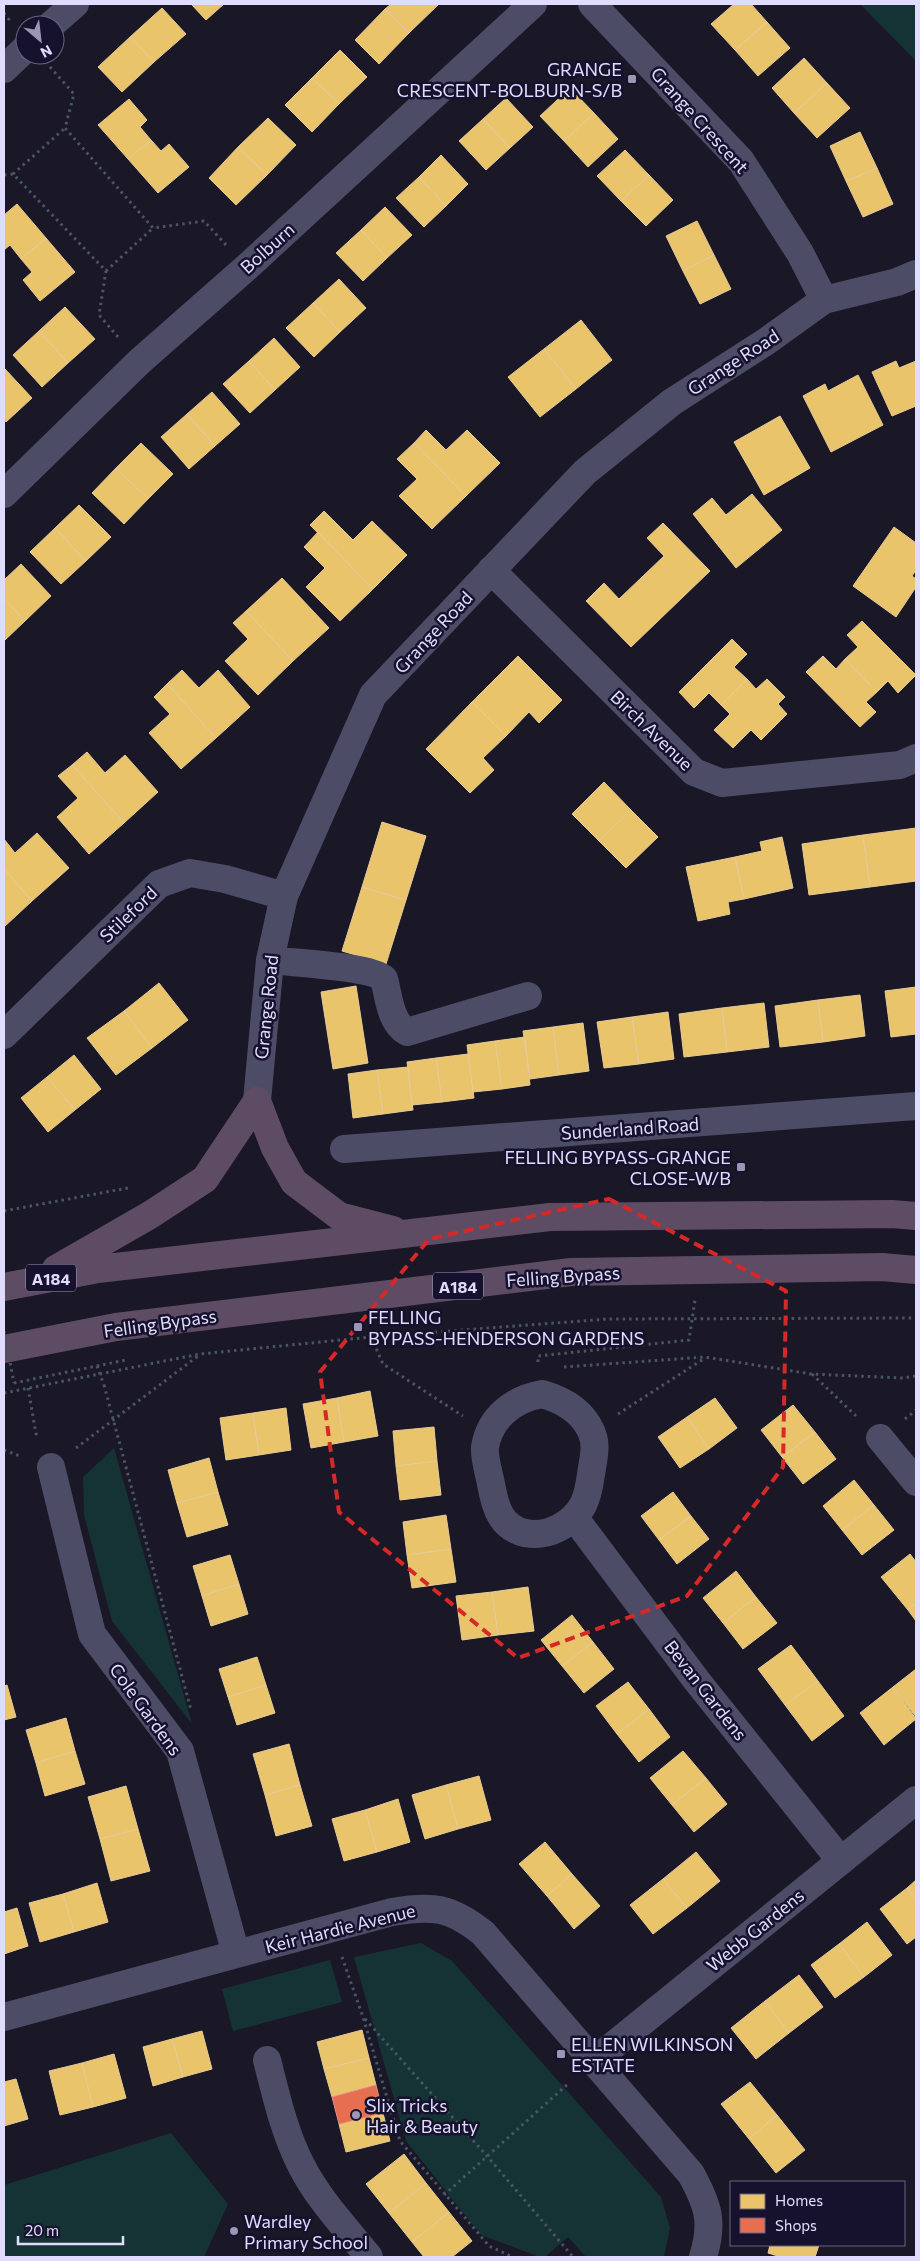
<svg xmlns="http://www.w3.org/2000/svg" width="920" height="2261" font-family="Commissioner,sans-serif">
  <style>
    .green { fill: #153334 }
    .homes { fill: #e9c46a; stroke: #e6cb97 }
    .shops { fill: #e76f51; stroke: #e59085 }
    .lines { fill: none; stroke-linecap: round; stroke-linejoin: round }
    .path { stroke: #485565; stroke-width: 3; stroke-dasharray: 2.5 4; stroke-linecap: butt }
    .minor { stroke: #4d4c67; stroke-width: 28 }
    .highway { stroke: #5e4c65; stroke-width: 28 }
    .path-bridge { stroke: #485565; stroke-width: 3; stroke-dasharray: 2.5 4; stroke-linecap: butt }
    .marked { fill: none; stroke: #d62828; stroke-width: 4; stroke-dasharray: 10 6; stroke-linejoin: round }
    .poi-dot { fill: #9b97b3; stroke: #16112c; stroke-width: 2 }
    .labels { text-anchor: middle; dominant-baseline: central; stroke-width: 5; stroke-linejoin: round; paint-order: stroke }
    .shield { fill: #16112c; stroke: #a39fc0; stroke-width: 1 }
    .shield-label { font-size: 16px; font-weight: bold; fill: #e0dcff }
    .poi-label { font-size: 18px; fill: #e0dcff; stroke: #16112c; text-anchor: start }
    .street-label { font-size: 18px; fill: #e0dcff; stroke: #16112c }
  </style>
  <rect width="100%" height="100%" fill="#1a1726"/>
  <path class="green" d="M860,4h56v57z
    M114,1448l78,276 -80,-103 -28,-106 -1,-38z
    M421,1943l31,18 209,236 9,31 -6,29h-78l-18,-20 -23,20h-5l-59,-22 -75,-94 -52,-184z
    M330,1960l12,42 -109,29 -11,-42z
    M171,2133l57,71 -24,53h-200v-72z"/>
  <path class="homes" d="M191,4h33l-18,16z
    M391,4h48l-30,29 -24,-24z
    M734,4h17l16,18 -32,28 -24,-26z
    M162,8l24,26 -32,28 -24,-25z
    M385,9l24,24 -30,31 -24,-24z
    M767,22l23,26 -32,28 -23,-26z
    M130,37l24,25 -32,30 -24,-25z
    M340,50l27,27 -28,27 -27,-26z
    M804,58l23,25 -33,30 -22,-25z
    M312,78l27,26 -27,28 -27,-27z
    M827,83l23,25 -33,30 -23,-25z
    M570,88l24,25 -30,28 -24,-25z
    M506,98l27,29 -23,21 -27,-29z
    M129,99l18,21 -7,7 11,13 -23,19 -30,-34z
    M594,113l24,26 -30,28 -24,-26z
    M268,118l28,27 -29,30 -29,-28z
    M483,119l27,29 -24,22 -27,-29z
    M860,132l17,36 -31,13 -16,-35z
    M151,140l10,11 8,-7 20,23 -31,26 -30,-34z
    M238,147l29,28 -31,30 -27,-27z
    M625,150l24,25 -28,26 -24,-25z
    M441,155l27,29 -22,22 -27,-29z
    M877,168l16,36 -30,13 -17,-36z
    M649,175l24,25 -27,26 -25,-25z
    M419,177l27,29 -22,21 -28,-29z
    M17,204l29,34 -25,21 -11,-14 -6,5v-35z
    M385,207l27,28 -25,23 -26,-28z
    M697,221l17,34 -31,16 -17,-35z
    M361,230l26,28 -24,23 -27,-28z
    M46,238l29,34 -35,29 -17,-21 9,-8 -11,-13z
    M714,255l17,34 -31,15 -17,-33z
    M339,279l27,29 -26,24 -27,-29z
    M313,303l27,29 -26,25 -28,-29z
    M65,307l30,32 -27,24 -29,-32z
    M581,320l31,40 -36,29 -32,-40z
    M39,331l29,32 -26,24 -29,-32z
    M274,338l26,29 -25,23 -26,-29z
    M544,349l32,40 -36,28 -32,-40z
    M249,361l26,29 -25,23 -27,-29z
    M896,361l3,7 17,-7v45l-24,10 -20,-44z
    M5,369l27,29 -26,24 -2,-3z
    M858,375l25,50 -52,27 -28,-56 22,-12 3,7z
    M212,392l28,32 -25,22 -28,-32z
    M187,414l28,32 -26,23 -28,-32z
    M780,416l30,52 -46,27 -30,-53z
    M426,430l20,20 21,-20 33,33 -34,33 -52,-53z
    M141,443l32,31 -25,25 -32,-31z
    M414,443l52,53 -34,33 -33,-33 18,-17 -20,-20z
    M116,468l32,31 -24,25 -32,-31z
    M752,494l30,36 -46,38 -43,-54 19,-16 14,17z
    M79,505l32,32 -25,24 -31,-33z
    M324,511l29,29 19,-19 35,34 -34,34 -63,-64z
    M663,523l47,48 -79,76 -45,-46 18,-18 15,16 45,-43 -17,-18z
    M894,527l22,16v27l-4,6 4,3v8l-20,30 -43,-31z
    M55,528l31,33 -25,23 -31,-32z
    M318,532l55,57 -33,32 -34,-34 19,-19 -21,-21z
    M21,564l30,32 -26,25 -21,-22v-19z
    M282,578l47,50 -36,33 -47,-50z
    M4,599l21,22 -21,20z
    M246,611l47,50 -35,34 -33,-34 23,-22 -15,-16z
    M862,621l54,54 -18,18 -10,-12 -11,11 -32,-33 13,-12 -11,-12z
    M732,639l15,15 -13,13 13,12 -26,26 -12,-12 -15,15 -15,-16z
    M518,656l44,44 -23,23 -10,-11 -23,24 -34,-34z
    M823,656l13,13 9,-10 32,33 -11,10 10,10 -16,15 -54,-55z
    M182,670l17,18 19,-18 32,37 -34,31 -49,-54z
    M747,679l9,10 11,-10 18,18 -7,7 9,10 -26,26 -10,-10 -18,18 -19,-18 16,-16 -9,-9z
    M167,684l49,54 -35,31 -32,-36 21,-19 -16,-17z
    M472,702l34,34 -23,22 11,12 -24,23 -44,-44z
    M87,752l18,21 20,-18 33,37 -34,31 -52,-58z
    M72,765l52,58 -35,31 -32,-37 21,-19 -20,-22z
    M604,782l27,28 -32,31 -27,-27z
    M631,810l27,27 -32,31 -27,-27z
    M382,822l44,14 -20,64 -44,-13z
    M916,828v53l-46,6 -7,-52z
    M37,833l32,35 -37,33 -28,-32v-30l11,14z
    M863,835l7,52 -61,8 -7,-51z
    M782,837l11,51 -49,11 -9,-42 27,-6 -2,-9z
    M735,857l9,42 -16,3 2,12 -32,7 -12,-54z
    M4,869l28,32 -28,26z
    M362,887l44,13 -20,64 -44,-13z
    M159,983l29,37 -36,28 -28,-37z
    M356,986l12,77 -35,6 -12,-77z
    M916,987v47l-25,3 -6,-46z
    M860,995l5,41 -42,6 -5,-42z
    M818,1000l5,42 -43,5 -5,-41z
    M764,1003l5,44 -42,5 -5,-44z
    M722,1008l5,44 -43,5 -5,-43z
    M124,1011l28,37 -36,27 -29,-37z
    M668,1012l6,47 -35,5 -7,-47z
    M632,1017l7,47 -35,4 -7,-46z
    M583,1023l6,48 -30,4 -6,-48z
    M553,1027l6,48 -29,4 -7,-48z
    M525,1037l5,48 -28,4 -7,-48z
    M495,1041l7,48 -29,3 -6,-47z
    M468,1054l6,44 -32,4 -6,-44z
    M74,1055l27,34 -26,21 -28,-33z
    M436,1058l6,44 -30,3 -5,-43z
    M408,1067l5,43 -30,4 -6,-44z
    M377,1070l6,44 -30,4 -5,-44z
    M47,1077l28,33 -27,22 -27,-34z
    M370,1391l8,45 -34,6 -7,-44z
    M337,1398l7,44 -33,6 -8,-44z
    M715,1398l22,30 -28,21 -22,-32z
    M793,1405l22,27 -33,25 -21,-27z
    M286,1408l5,42 -32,5 -6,-42z
    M253,1413l6,42 -33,5 -6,-42z
    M687,1417l22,32 -29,19 -22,-31z
    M434,1427l3,34 -41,5 -3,-35z
    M815,1432l21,27 -33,25 -21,-27z
    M209,1458l9,34 -41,11 -9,-33z
    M437,1461l4,34 -41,5 -4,-34z
    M854,1480l20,25 -32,25 -19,-24z
    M218,1492l10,33 -41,12 -10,-34z
    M673,1492l18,24 -32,24 -18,-24z
    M874,1505l20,25 -32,25 -20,-25z
    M446,1515l5,34 -44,6 -4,-33z
    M691,1516l18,23 -32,25 -18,-24z
    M451,1549l5,33 -44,6 -5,-33z
    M910,1554l6,8v41l-8,7 -27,-33z
    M230,1555l9,29 -37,12 -9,-30z
    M736,1571l20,26 -33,26 -20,-25z
    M239,1584l9,30 -37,12 -9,-30z
    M528,1587l6,44 -36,4 -6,-43z
    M492,1592l6,43 -36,5 -6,-44z
    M756,1597l21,26 -34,26 -20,-26z
    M916,1603v18l-8,-11z
    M572,1615l21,27 -31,24 -21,-26z
    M593,1642l21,27 -30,24 -22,-27z
    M791,1645l27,36 -33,24 -27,-36z
    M257,1657l9,28 -38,12 -9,-28z
    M916,1669v48l-23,-30z
    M818,1681l26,35 -32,25 -27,-36z
    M628,1682l21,27 -32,25 -21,-28z
    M7,1685l9,32 -12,3v-34z
    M266,1685l9,28 -38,12 -9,-28z
    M893,1687l23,32 -32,26 -24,-32z
    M649,1709l21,28 -31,25 -22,-28z
    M66,1718l9,33 -39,12 -10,-33z
    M289,1744l11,41 -35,10 -12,-41z
    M75,1751l10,33 -40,12 -9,-33z
    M683,1751l23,27 -34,27 -22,-27z
    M479,1776l12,44 -33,9 -12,-44z
    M706,1778l21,26 -33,28 -22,-27z
    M300,1785l12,41 -36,10 -11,-41z
    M446,1785l12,44 -33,10 -13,-44z
    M126,1786l12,43 -38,10 -12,-42z
    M398,1799l12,43 -33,10 -12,-42z
    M365,1810l12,42 -33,9 -12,-42z
    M138,1829l12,42 -39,10 -11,-42z
    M545,1842l27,32 -25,22 -28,-32z
    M696,1852l24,29 -33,27 -24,-29z
    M572,1874l28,32 -26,23 -27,-33z
    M663,1879l24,29 -34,26 -23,-29z
    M916,1880v20l-9,-12z
    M97,1883l11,39 -34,10 -11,-38z
    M907,1888l9,12v37l-9,7 -27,-35z
    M63,1894l11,38 -34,10 -11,-39z
    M17,1908l11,38 -24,8v-42z
    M867,1922l25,33 -28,22 -25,-33z
    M839,1944l25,33 -29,21 -24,-33z
    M799,1975l24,32 -34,26 -24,-32z
    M765,2001l24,32 -33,26 -25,-31z
    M362,2030l7,28 -45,11 -7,-27z
    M202,2031l10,38 -29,8 -11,-38z
    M172,2039l11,38 -30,9 -10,-39z
    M114,2054l12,44 -33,9 -11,-44z
    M369,2058l7,27 -44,12 -8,-28z
    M82,2063l11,44 -33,8 -11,-44z
    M16,2079l12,40 -24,7v-44z
    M750,2082l27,33 -28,24 -28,-35z
    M383,2113l7,28 -44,11 -7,-28z
    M777,2115l28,35 -29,23 -27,-34z
    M404,2154l22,29 -37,30 -23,-29z
    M426,2183l23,29 -37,30 -23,-29z
    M449,2212l23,29 -20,16h-28l-12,-15z
    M770,2245h49l-4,12h-34l-13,-4z"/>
  <path class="shops" d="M376,2085l7,28 -44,11 -7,-27z"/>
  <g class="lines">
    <path class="path" d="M4,13l6,8
      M50,67l24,27 -9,34 88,100 51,-7 22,24
      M13,174l52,-46
      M4,175l9,-1 93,97 -7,44 19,22
      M106,271l47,-43
      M4,1211l124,-23
      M371,1337l12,27 80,52
      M538,1362v-6l151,-16 6,-40
      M564,1367l141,-10 106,17 92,4 13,-2
      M812,1374l44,42
      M14,1383l112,-23
      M104,1385l87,325
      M28,1388l9,51
      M4,1393l196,-39 171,-17 237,-18 308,-1
      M618,1414l87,-56
      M905,1419l11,-9
      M76,1448l122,-92
      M4,1450l18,7
      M342,1957l21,60 37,124 89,105 24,11
      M365,2019l122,137 86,101
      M444,2195l125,-112"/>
    <path class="minor" d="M592,4l149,157 59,92 24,47
      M51,25l24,-21
      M4,69l21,-20
      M4,494l135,-132 108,-95 286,-263
      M491,570l203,202 28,11 178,-18 16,-7
      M270,960c22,3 101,6 114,19 5,18 6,43 23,53l121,-36
      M4,1035l155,-151 31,-11 35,6 59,17
      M257,1101l13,-141 14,-64 89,-201 212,-223 87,-70 95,-61 57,-41 73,-18 19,-8
      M344,1149l572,-43
      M542,1394c21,6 40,17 49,37 6,13 3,24 1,37 -2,12 -3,26 -9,37 -10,19 -36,33 -58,28 -25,-6 -30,-27 -34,-49 -2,-11 -7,-26 -6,-37 5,-30 29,-48 57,-53z
      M880,1438l36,44
      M51,1467l41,167 88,117 56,203
      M574,1517l123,164 144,180
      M4,2017l388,-105c41,-7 58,-5 91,21l208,241c17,31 23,48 12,83
      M267,2060c9,35 17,72 34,105 17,34 45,63 68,92
      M594,2061l322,-261"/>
    <path class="highway" d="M257,1101l18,47 19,34 45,34 54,14
      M56,1269l94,-54 55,-36 52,-78
      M4,1287l94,-18 452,-52 342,-3 24,2
      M4,1349l112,-22 455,-55 311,-5 34,3"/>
    <path class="path-bridge" d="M4,1331l10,52
      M97,1366l7,19"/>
  </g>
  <path class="marked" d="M609,1199l177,92 -3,176 -96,129 -169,62 -179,-146 -19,-140 109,-133z"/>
  <g class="poi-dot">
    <rect x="627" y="74" width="10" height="10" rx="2.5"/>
    <rect x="736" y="1162" width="10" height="10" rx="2.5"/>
    <rect x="353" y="1322" width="10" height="10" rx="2.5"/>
    <rect x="556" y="2049" width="10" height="10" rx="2.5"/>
    <circle cx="356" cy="2115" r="5"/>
    <circle cx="234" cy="2231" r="5"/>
  </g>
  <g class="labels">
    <g class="shield">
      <rect x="26" y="1264.5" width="50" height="27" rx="4"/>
      <rect x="433" y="1272.5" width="50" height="27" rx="4"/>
    </g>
    <g class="shield-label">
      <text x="51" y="1278">A184</text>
      <text x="458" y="1286">A184</text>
    </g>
    <g class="poi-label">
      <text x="622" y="69" text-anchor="end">GRANGE<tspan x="622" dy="21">CRESCENT-BOLBURN-S/B</tspan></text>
      <text x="731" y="1157" text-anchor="end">FELLING BYPASS-GRANGE<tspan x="731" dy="21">CLOSE-W/B</tspan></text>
      <text x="368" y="1317">FELLING<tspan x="368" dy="21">BYPASS-HENDERSON GARDENS</tspan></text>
      <text x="571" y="2044">ELLEN WILKINSON<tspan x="571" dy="21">ESTATE</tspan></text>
      <text x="366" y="2105">Slix Tricks<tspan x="366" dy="21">Hair &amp; Beauty</tspan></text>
      <text x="244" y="2221">Wardley<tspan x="244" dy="21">Primary School</tspan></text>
    </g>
    <g class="street-label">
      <text transform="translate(700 120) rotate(48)">Grange Crescent</text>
      <text transform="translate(267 248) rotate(-42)">Bolburn</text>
      <text transform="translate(733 362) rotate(-33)">Grange Road</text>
      <text transform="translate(433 632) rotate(-47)">Grange Road</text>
      <text transform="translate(652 730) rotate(44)">Birch Avenue</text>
      <text transform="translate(128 914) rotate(-44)">Stileford</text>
      <text transform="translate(266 1007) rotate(-84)">Grange Road</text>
      <text transform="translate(630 1128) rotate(-4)">Sunderland Road</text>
      <text transform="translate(563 1276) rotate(-4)">Felling Bypass</text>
      <text transform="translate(160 1323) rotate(-8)">Felling Bypass</text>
      <text transform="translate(706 1690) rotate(52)">Bevan Gardens</text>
      <text transform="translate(146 1709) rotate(54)">Cole Gardens</text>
      <text transform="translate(340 1928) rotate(-14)">Keir Hardie Avenue</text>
      <text transform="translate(755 1930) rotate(-39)">Webb Gardens</text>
    </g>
  </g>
  <rect width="920" height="2261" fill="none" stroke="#e0dcff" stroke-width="10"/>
  <rect x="730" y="2181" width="175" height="65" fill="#16112c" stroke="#676280"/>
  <rect x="740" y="2194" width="25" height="15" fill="#e9c46a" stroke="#676280"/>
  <text x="775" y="2206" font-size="15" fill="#e0dcff">Homes</text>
  <rect x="740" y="2218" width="25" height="15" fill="#e76f51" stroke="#676280"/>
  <text x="775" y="2231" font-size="15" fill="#e0dcff">Shops</text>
  <g transform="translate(40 40) rotate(152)"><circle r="24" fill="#16112c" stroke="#676280"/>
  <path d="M0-4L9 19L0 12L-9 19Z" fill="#9b97b3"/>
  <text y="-8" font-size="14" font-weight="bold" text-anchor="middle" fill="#e0dcff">N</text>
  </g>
  <path d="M18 2236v8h105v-8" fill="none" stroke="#e0dcff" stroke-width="2.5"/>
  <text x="25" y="2236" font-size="15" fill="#e0dcff" stroke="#16112c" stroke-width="4" paint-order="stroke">20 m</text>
</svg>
